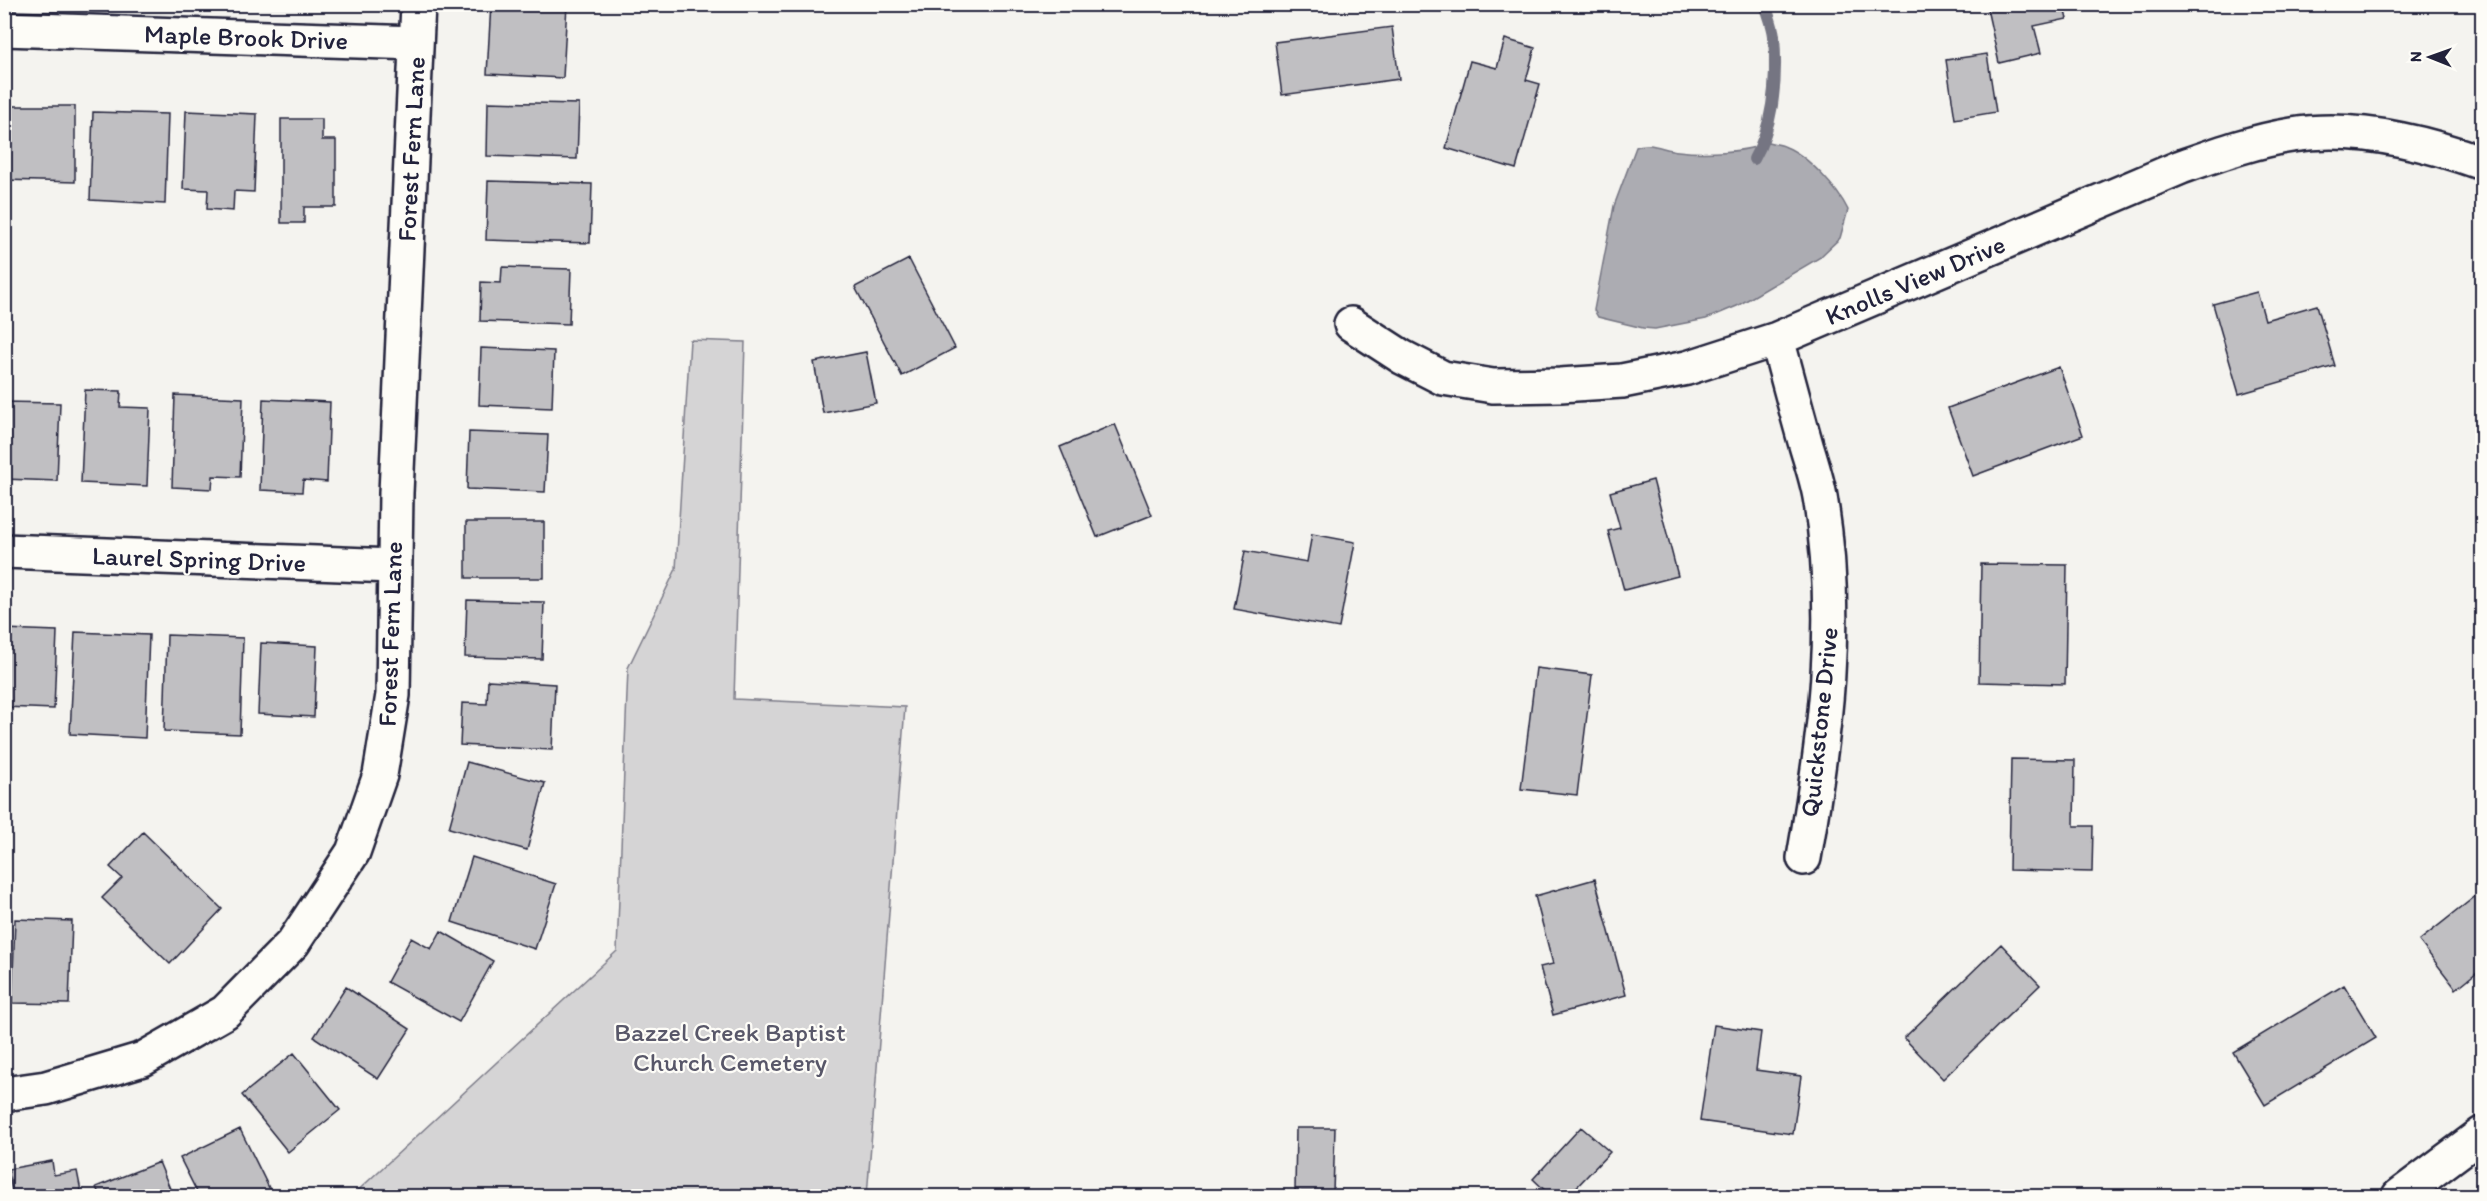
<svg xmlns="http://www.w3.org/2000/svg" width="2487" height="1201" font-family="Itim,sans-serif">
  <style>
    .green { fill: #d5d4d5; stroke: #7c7b88; stroke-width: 1.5 }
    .water { fill: #acacb2; stroke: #757582; stroke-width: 1.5 }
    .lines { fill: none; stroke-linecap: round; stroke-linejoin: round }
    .stream { stroke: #757582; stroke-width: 12 }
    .building { fill: #c0bfc2; stroke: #22223b; stroke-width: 1.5 }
    .minor-casing { stroke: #22223b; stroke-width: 38 }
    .minor { stroke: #fdfcf7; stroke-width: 33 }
    .labels { text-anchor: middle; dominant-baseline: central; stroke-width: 4.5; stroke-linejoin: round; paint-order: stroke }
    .street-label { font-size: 26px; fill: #22223b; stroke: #fdfcf7 }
    .park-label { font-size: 26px; fill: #585769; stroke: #fdfcf7 }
  </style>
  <rect width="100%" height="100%" fill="#f4f3ef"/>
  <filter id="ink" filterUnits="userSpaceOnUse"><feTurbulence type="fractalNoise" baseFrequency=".0167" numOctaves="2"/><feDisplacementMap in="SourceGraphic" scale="12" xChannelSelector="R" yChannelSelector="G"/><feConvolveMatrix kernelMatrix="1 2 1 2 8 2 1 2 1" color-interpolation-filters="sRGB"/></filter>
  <g filter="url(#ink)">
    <path class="green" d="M690,340l55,2 -11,357 171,8 -38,489h-515l265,-245 11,-283 48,-99z"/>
    <path class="water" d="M1768,142c6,2 13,2 18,5 22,9 52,42 62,63l-8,28 -21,20 -82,48 -31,13 -51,10 -12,-1 -45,-11 -4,-7 20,-104 22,-59c13,-6 28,3 42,4 24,3 69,2 90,-9z"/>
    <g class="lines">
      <path class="stream" d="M1754,159c20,-35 23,-83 20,-123 -1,-10 -6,-22 -9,-32"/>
    </g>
    <path class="building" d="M491,4h76l-4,74 -76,-4z
      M1986,4h77l4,15 -33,7 7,27 -42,10z
      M1392,27l7,52 -117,16 -7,-53z
      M1505,39l30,9 -9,32 14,4 -24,85 -70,-21 24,-87 27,7z
      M1987,54l9,58 -41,7 -9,-59z
      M488,102l91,2 -2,55 -90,-3z
      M4,106h71v76l-71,-2z
      M186,111l71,3 -3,78 -20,-1 -1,20 -26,-2 1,-19 -25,-1z
      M93,112l75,2 -3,90 -75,-4z
      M281,119h41v21h14v67h-32v16h-23z
      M488,181l104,3 -2,59 -104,-3z
      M909,259l46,89 -53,28 -47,-89z
      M502,267l69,2 -2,55 -89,-3 1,-39 20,1z
      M2257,292l8,28 52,-15 18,61 -96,28 -26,-90z
      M481,348l73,3 -2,57 -73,-3z
      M866,352l10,51 -53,10 -9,-51z
      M2059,367l24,68 -110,41 -25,-68z
      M85,390l36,1 -1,16 30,1 -3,78 -66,-3z
      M175,395l68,3 -3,79 -27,-1 -1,13 -40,-2z
      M263,399l67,3 -3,80 -24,-2 -1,12 -42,-2z
      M4,402l56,1 -3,78 -53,-2z
      M1115,424l37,91 -55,22 -37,-90z
      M469,432l79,3 -3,57 -78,-3z
      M1653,480l25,96 -54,14 -16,-59 12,-3 -10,-36z
      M466,522h78v56h-78z
      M1312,534l43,8 -16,86 -105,-19 11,-58 62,11z
      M1981,564l86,1 -2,119 -86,-2z
      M467,600l77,2 -2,57 -77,-2z
      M4,629l53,2 -3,78 -50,-2z
      M75,632l74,3 -4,103 -75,-4z
      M167,635l76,3 -3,96 -76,-3z
      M261,643l56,3 -3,71 -56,-3z
      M1536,668l56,7 -15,120 -56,-6z
      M488,680l67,4 -3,66 -92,-5 2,-42 25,1z
      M2011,759l64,1 -1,66h19l-1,46 -83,-2z
      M467,762l78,21 -18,67 -78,-22z
      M143,832l79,77 -52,55 -68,-66 20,-20 -12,-11z
      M472,857l84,27 -21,65 -83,-27z
      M1595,879l31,116 -73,20 -13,-48 13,-3 -18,-68z
      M2482,891v77l-26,21 -37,-48z
      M15,919l57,2 -3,83 -57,-1z
      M441,931l52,30 -34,61 -72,-40 24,-44 20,11z
      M2001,944l39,41 -97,94 -39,-41z
      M2344,985l32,53 -111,67 -32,-53z
      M346,987l64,42 -32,50 -64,-42z
      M1714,1025l47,7 -5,38 45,6 -8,58 -93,-13z
      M294,1053l46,57 -52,42 -46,-57z
      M1581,1127l29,25 -42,44h-17l-18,-17z
      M1296,1128h39l-2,64h-38z
      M240,1129l33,67h-74l-19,-38z
      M52,1161l2,14 23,-4 5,25h-69l-5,-27z
      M159,1162l14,34h-73l-4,-9z"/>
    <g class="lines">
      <g class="minor-casing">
        <path id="minor" d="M4,29l412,14
          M1351,324l51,33 41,21 50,8 67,-1 62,-4 65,-13 90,-29 404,-172c37,-13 73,-26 111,-32 62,-10 132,7 190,28
          M1777,339c10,36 19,71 29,106 5,17 11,35 14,52 21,123 5,240 -16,361
          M4,551l389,15
          M4,1094l42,-6 97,-29 82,-47 68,-69 60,-91 27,-77 13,-80 3,-202 22,-489
          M2399,1196l83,-62"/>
      </g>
      <use href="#minor" class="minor"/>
    </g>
  </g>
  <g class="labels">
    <g class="street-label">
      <text transform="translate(246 37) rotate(2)">Maple Brook Drive</text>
      <text transform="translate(411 149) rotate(-87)">Forest Fern Lane</text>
      <text transform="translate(1915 280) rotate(-23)">Knolls View Drive</text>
      <text transform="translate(199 559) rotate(2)">Laurel Spring Drive</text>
      <text transform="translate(390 634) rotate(-88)">Forest Fern Lane</text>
      <text transform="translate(1819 722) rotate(-84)">Quickstone Drive</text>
    </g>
    <g class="park-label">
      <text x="730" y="1032">Bazzel Creek Baptist<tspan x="730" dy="30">Church Cemetery</tspan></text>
    </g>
  </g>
  <rect width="2487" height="1201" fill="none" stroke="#fdfcf7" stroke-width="24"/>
  <rect x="12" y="12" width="2463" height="1177" fill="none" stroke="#22223b" stroke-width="2" filter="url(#ink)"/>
  <g transform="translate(2430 57) rotate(271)" stroke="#fdfcf7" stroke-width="4.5" paint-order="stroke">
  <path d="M0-4.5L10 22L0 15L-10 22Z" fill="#22223b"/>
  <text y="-9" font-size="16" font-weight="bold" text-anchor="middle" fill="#22223b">N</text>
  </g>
</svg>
